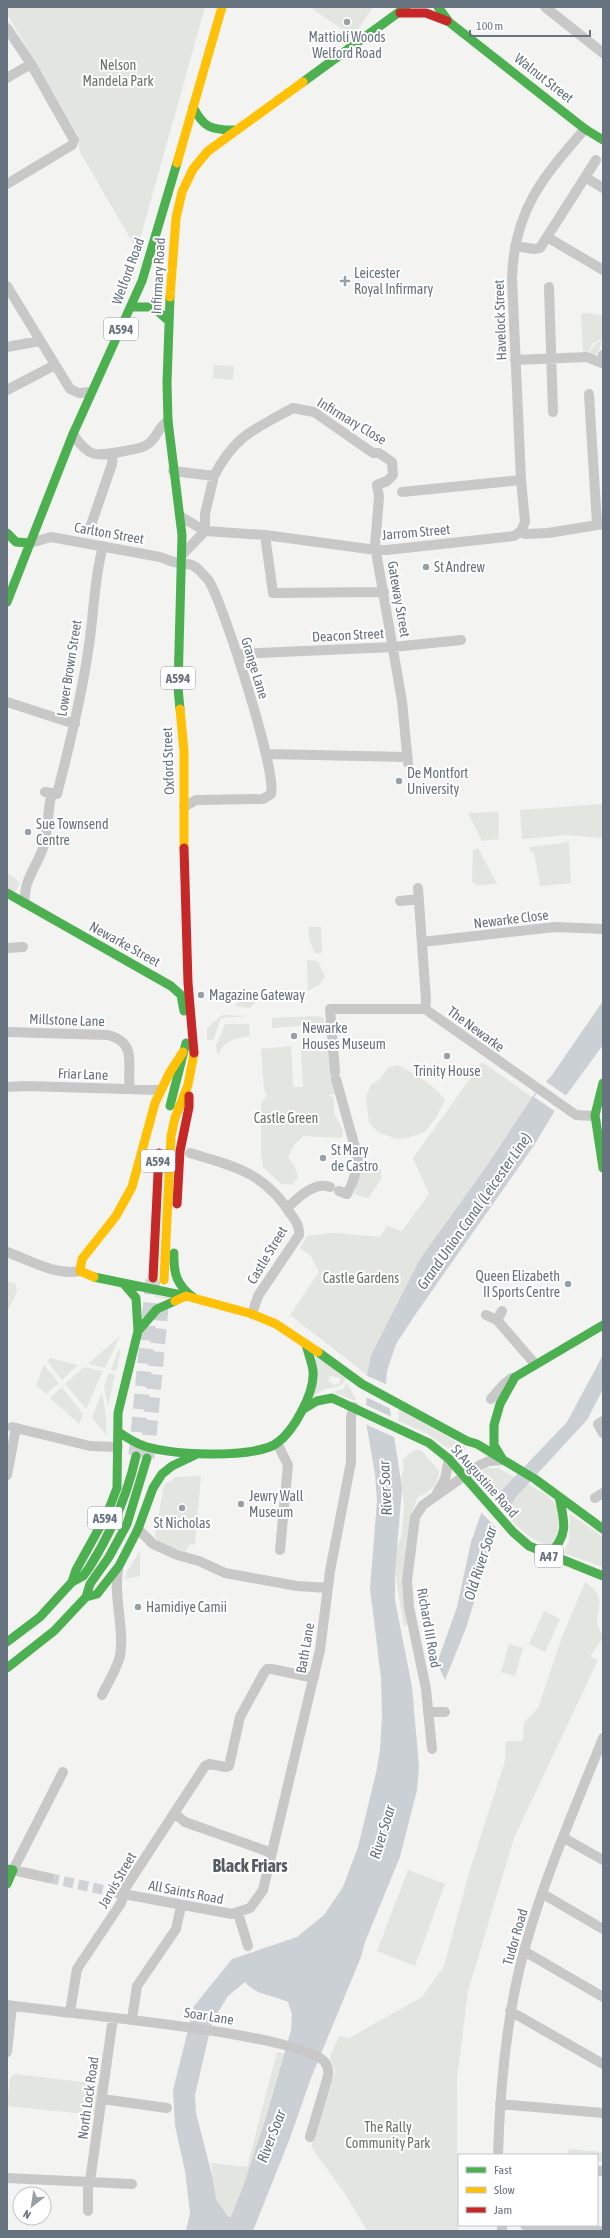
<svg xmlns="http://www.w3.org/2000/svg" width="610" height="2238" font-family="'Asap Condensed',sans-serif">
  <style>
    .green { fill: #e2e5e0; fill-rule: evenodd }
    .water { fill: #cad0d3; fill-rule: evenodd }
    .pier { fill: #f3f3f2 }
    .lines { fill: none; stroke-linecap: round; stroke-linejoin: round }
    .street-tunnel { stroke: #d0d3d5; stroke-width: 10; stroke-dasharray: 10 5; stroke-linecap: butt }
    .primary-tunnel { stroke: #d0d3d5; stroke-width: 15; stroke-dasharray: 15 8; stroke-linecap: butt }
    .street { stroke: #c8c8c9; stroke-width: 10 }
    .fast { stroke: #4caf50; stroke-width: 9 }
    .slow { stroke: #ffc107; stroke-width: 9 }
    .jam { stroke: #c62828; stroke-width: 9 }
    .poi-dot { fill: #98a0a7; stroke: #fff; stroke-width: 1.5 }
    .labels { text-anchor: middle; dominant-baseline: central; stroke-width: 4; stroke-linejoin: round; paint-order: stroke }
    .shield { fill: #fff; stroke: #959da5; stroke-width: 1 }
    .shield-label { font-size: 13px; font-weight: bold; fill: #67737e }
    .poi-label { font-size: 14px; fill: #67737e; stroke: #fff; text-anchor: start }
    .park-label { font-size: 14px; fill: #677665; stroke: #fff }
    .street-label { font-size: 14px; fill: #67737e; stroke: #fff }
    .water-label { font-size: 15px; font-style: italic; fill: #63737b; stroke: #fff }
    .district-label { font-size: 18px; font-weight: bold; fill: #545c64; stroke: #fff }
  </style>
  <rect width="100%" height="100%" fill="#f3f3f2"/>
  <path class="green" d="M7,7h198l-68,243 -57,-98 -2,-17 -71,-121z
    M310,7h63l-20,30z
    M162,263l-1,24 -4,4 -3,-1z
    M581,313l22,2v23l-10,5 -5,9h-5z
    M602,340l-4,14 -4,1 -5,-2 6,-9z
    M214,365l20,1 -1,14 -20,-2z
    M603,804v34l-36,-3 -45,4 -2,-29z
    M498,812l1,27 -17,2 -14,-28z
    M569,842l2,41 -31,3 -6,-33 -4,-1v-5z
    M478,848l19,36 -21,1 -4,-4 1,-31z
    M7,873l13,9 -8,17 -5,-3z
    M308,927h13l1,26h-7l-5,-11z
    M307,960l11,1 7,16 -6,8 -11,6z
    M286,988l10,7v5l-9,-6z
    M265,990l13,6 -7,2 -11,-1 -10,11 -16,-2 17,-14z
    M222,1015l27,1 -28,2 -8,22h-6v-12z
    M318,1016l5,2 3,6 -54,4v-10z
    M225,1024h24l1,12c-15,3 -27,4 -32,20l-2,-10z
    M328,1044l7,50 -7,1 6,3v15l9,17 -1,8 -39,-2 -9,9 -6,12 7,10 3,10 -5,8 -12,-1 -18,-17 -2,-15v-48l6,-9 -3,-7 -3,-39 30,-3 2,41h10l-2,-41z
    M482,1062l50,35 -44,67 -68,95 -49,96 -4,20 -77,-60 29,-43 -9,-17 -10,-7 7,-12 26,-3 47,4 7,-11 15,5 27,-37 -16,-36z
    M397,1065c15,7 39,21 48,35l-9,18 -11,14 -18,6 -11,1 -18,-7 -9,-9 -3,-26 5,-12 8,-5 9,-12z
    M364,1162l13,5 4,3v10l-13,18 -14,-4z
    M7,1282l8,1 2,9 -8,16h-2z
    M120,1336l-15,32 -17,-4z
    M119,1349l2,1 -5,21 -5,-1z
    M316,1356l30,22 -5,8 -17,3 -9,6zM330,1376l10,2v5l-5,2 -7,-4z
    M50,1358l28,7 -16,15 -14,-18z
    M44,1365l15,18 -13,11 -10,-9z
    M84,1367l19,4 -17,38 -21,-25z
    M109,1373l6,2 -7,31 -4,-19z
    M347,1383l9,16 -1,2 -22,-9 10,-3z
    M62,1387l21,27 -4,10 -29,-26z
    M102,1392l4,23v20l-14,-17z
    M399,1409l66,38 1,3 -12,2 -30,-20 -26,-11z
    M414,1450h7l18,21c-1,13 -8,21 -21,26l-8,19 -4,35 1,73 -3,3 -9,-55 1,-20 6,-19 2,-26 -3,-29 3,-12 -1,-7z
    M486,1468h12l49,27 9,10 6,22 -11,19c-30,-5 -56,-47 -75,-69z
    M201,1476l-6,68 -6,1 -3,7 -28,-9 -3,-8 9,-50 12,-8z
    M570,1514l33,23v30l-40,-14 6,-12z
    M140,1550v26l-15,3 3,-9z
    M585,1582c24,17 10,23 13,44 1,4 4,8 5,12l-13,18 8,4 -84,178 -46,153 -11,89 1,151h-91l-21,-36 -35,-48 24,-75 -5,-16 9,-20 10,2 73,-41 22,-31 25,-93 36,-112 1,-20h17l1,-18 14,-15 24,-71z
    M544,1611l16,8 -15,33 -16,-8z
    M509,1644l14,4 -8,28 -14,-4z
    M408,1870l37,14 -30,82 -38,-15z
    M277,2052l7,2c-17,54 -30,109 -51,162h-4l-13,-17 -5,-36 36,4z
    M14,2074l85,10 -4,31 -88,-9 3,-28z
    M569,2149l34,3v10l-6,-1v-6h-29z"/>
  <path class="water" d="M603,1001v44l-49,67 -19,32 -120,171 -19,29 -9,27 -1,13 16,104 -7,86v26l17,87 7,79 -2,24 -17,67 -35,85 -4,15 -50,121 -21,60 -37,93h-67l4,-18 -5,-42 -10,-45 -2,-36 21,-84 38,-47 65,-22 27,-22 19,-28 15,-40 18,-74 4,-23 2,-34 -1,-38 -11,-90 7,-87 -2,-27 -9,-52 1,-47 4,-20 49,-96 68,-95 44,-67 20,-22zM245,1982c10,13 28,13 43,20l4,12 -1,16 -26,90 -22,67 -12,30 -3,-1 -12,-17 -3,-20 -17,-66 -1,-18 17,-73 16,-26z
    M603,1355v34l-16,31 -71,77 -19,31 -31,100 -21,52 -8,-17 20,-56 14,-65 11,-31 85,-89z"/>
  <path class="pier" d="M545,1081l23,16 -12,15 -22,-15z
    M365,1375l23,10 5,25 -25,-12h-4z
    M364,1404l30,14 2,20 -31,-14z
    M492,1497l15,19 -9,14 -18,-19z"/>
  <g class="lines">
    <path class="street-tunnel" d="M49,1878l69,15"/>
    <path class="primary-tunnel" d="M136,1455l17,-177
      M147,1458l15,-161"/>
    <path class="street" d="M545,7l58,46
      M7,28l24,36 43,76 -2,5 -65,39
      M7,78l24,-14
      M585,177l18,11
      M547,237l56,33
      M515,246l19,3 6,-1 56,-88
      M7,286l63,103 9,4 12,-1
      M549,287l4,125
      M7,347l33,-6
      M515,360l72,-3 14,6 2,-8
      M7,390l48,-25
      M589,394l8,130
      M73,434c16,25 24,22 52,17 8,-2 17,-2 23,-7 10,-7 9,-16 20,-23
      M173,471l41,5c21,-41 41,-47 79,-68l21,4 59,41h6l13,9 1,13 -6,6 -10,4 2,12 -4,49 27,155 6,62
      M402,492l119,-12
      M180,516l25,15 60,4 111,15h11l127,-14 7,-5 4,3 23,-1 55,-9
      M91,525l21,-61 1,-11
      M205,531v-17l9,-38
      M521,531l4,-9 -4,-42 -9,-202c2,-68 31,-101 73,-149
      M265,535l8,58 111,-1
      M30,543l21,-6 109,20c4,1 9,4 14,5 9,3 17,-1 25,8 3,3 7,7 10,11 15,25 68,190 62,213l-8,5 -67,1 -12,7
      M182,555l23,-24
      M237,654l156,-7 68,-7
      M7,702l68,22
      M266,754l141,3
      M45,792l12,2c13,-50 25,-99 32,-149 5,-33 5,-66 14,-99
      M418,888l8,112 -1,9
      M400,901l19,-2
      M24,903c1,-6 1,-13 3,-19 4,-13 13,-25 17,-39 5,-18 3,-35 8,-52
      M422,942l133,-15 48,2
      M7,948l16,-1
      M7,1032l101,3c31,8 18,31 22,54
      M335,1072l-5,-63h95l151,106 17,1
      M336,1079l22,79c-1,13 -5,25 -11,36l-8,-3
      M7,1087l19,-1 133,4
      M190,1153c43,13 74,19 100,60 5,7 10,13 9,22l-41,61 -6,18
      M287,1208c11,-10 27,-27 43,-21
      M7,1252c22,8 49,24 73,19
      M486,1315l11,5 38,44
      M497,1320l5,-9
      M491,1399l13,-15 8,-6
      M603,1421l-5,3 5,9
      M12,1427l78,19 28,1
      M277,1443l11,22 -8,85
      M7,1475l9,-47
      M437,1493l8,-14 4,-20
      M595,1498l8,-5
      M138,1529l15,15 24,11 22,6 26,12 72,13 31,2
      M102,1695c6,-13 15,-26 18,-39 5,-28 -7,-58 -2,-86
      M428,1712h17
      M432,1749l-6,-60 -17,-82 -2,-26 8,-64 8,-12 57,-40 9,-4 14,-1
      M174,1813l11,9 87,31
      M564,1838l39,22
      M49,1878l-36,-8 50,-98
      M118,1893l114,21 18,-6 13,-18 57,-240 10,-79 21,-109v-45l3,-10
      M543,1894l60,35
      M238,1913l10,33
      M524,1951l79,46
      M7,2005c75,10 150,16 225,29 27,5 63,11 88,24 7,4 9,11 8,18l-18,61
      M510,2011l93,53
      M70,2012l7,-43 44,-66 5,-16 79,-121 4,-2 17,3 3,-1 11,-49 24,-44 3,-4h5l42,9
      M132,2019l5,-33 39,-57 5,-23
      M7,2052l5,-46
      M102,2099l65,9
      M500,2104l103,9
      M498,2155c2,-68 8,-138 26,-204 20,-73 51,-143 79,-213
      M597,2171h6
      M7,2178l125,6
      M90,2181l23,-163
      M88,2211v-30
      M525,2225l75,6
      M502,2231v-6"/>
    <path class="fast" d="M438,7l11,15 136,107 18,11
      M303,82l103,-75
      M193,107c11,21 18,23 41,23
      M170,297l-3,86 1,38 14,114 -4,153 2,21
      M131,307h22l16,14
      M7,533l9,9 14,1
      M7,602l66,-168 69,-153 35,-118
      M7,893l164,93 10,9 3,16
      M603,1083l-8,32 8,53
      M170,1106l16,-63
      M174,1253c-1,20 3,33 20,45
      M94,1277l92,19
      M124,1284l12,14 2,33
      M318,1352l44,32 105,57 10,3 58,35 68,50
      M302,1410l15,-9 15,-3 97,45 20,16 64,73 16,14 74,30
      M118,1432c7,4 14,9 21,12 25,12 116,15 138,-1 17,-12 38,-51 36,-72 -1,-9 -5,-18 -7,-27
      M503,1460l-9,-15v-20l6,-21 15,-27 88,-52
      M548,1555c21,-19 17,-33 11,-58
      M72,1582l4,-12 31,-56 10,-26 1,-75 20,-82 19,-22 18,-8
      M86,1597l11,-3 22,-28 19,-37 15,-41 9,-14 10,-8 23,-11
      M7,1642l33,-25 32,-35 11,-6 6,-8c22,-35 38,-71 47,-112
      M7,1668l47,-37 32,-34 4,-13 19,-27 18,-33 20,-66
      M7,1869l6,1 -6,14"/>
    <path class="slow" d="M177,163l45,-156
      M170,297l6,-79 6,-26 11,-23 15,-18 95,-69
      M180,709l4,42v97
      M94,1277l-14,-6 2,-12 34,-43 16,-29 23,-84 15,-31 13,-20
      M164,1280l7,-144 4,-18 13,-33 6,-32
      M175,1301l11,-5 66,18 24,10 42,28"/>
    <path class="jam" d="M400,13h26l21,8
      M184,848l4,135 6,70
      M177,1204l3,-53 9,-44v-11
      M153,1278l6,-125"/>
  </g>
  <g class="poi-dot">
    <circle cx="347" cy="22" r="4"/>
    <path d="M343 275h4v4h4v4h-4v4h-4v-4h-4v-4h4z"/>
    <circle cx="426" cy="567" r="4"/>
    <circle cx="399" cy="781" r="4"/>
    <circle cx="28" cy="832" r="4"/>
    <circle cx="201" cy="995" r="4"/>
    <circle cx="294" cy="1036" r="4"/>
    <circle cx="447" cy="1056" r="4"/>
    <circle cx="323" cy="1158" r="4"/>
    <circle cx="568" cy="1284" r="4"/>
    <circle cx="241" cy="1504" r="4"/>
    <circle cx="182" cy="1508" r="4"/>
    <circle cx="138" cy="1607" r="4"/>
  </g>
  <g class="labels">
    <g class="shield">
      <rect x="104" y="318" width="34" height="22" rx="3"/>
      <rect x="161" y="667" width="34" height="22" rx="3"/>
      <rect x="141" y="1150" width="34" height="22" rx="3"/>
      <rect x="88" y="1507" width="34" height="22" rx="3"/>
      <rect x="535" y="1545" width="28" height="22" rx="3"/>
    </g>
    <g class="shield-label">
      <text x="121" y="329">A594</text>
      <text x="178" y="678">A594</text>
      <text x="158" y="1161">A594</text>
      <text x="105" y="1518">A594</text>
      <text x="549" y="1556">A47</text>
    </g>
    <g class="poi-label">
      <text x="347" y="37" text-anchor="middle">Mattioli Woods<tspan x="347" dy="16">Welford Road</tspan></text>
      <text x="354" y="273">Leicester<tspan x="354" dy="16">Royal Infirmary</tspan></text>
      <text x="434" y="567">St Andrew</text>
      <text x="407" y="773">De Montfort<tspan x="407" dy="16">University</tspan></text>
      <text x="36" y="824">Sue Townsend<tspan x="36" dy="16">Centre</tspan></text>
      <text x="209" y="995">Magazine Gateway</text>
      <text x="302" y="1028">Newarke<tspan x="302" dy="16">Houses Museum</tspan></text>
      <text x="447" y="1071" text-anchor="middle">Trinity House</text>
      <text x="331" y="1150">St Mary<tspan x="331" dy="16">de Castro</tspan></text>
      <text x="560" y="1276" text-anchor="end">Queen Elizabeth<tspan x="560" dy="16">II Sports Centre</tspan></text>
      <text x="249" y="1496">Jewry Wall<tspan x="249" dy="16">Museum</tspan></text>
      <text x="182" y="1523" text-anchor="middle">St Nicholas</text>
      <text x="146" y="1607">Hamidiye Camii</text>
    </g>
    <g class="park-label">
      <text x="118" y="65">Nelson<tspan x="118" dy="16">Mandela Park</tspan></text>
      <text x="286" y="1118">Castle Green</text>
      <text x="361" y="1278">Castle Gardens</text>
      <text x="388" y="2127">The Rally<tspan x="388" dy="16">Community Park</tspan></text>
    </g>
    <g class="street-label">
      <text transform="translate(544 78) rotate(38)">Walnut Street</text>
      <text transform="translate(128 271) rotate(-70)">Welford Road</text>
      <text transform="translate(158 276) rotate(-87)">Infirmary Road</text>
      <text transform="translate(500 320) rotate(-92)">Havelock Street</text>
      <text transform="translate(352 421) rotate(31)">Infirmary Close</text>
      <text transform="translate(416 532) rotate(-5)">Jarrom Street</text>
      <text transform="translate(109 533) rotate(10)">Carlton Street</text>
      <text transform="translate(399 599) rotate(80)">Gateway Street</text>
      <text transform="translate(348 635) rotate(-3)">Deacon Street</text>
      <text transform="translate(69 668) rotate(-81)">Lower Brown Street</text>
      <text transform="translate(255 668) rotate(73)">Grange Lane</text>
      <text transform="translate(168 761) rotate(-92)">Oxford Street</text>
      <text transform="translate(511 919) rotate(-7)">Newarke Close</text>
      <text transform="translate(125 944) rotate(29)">Newarke Street</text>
      <text transform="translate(67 1020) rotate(2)">Millstone Lane</text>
      <text transform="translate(476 1029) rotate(36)">The Newarke</text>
      <text transform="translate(83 1074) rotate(2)">Friar Lane</text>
      <text transform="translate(267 1255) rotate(-59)">Castle Street</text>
      <text transform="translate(485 1481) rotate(48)">St Augustine Road</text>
      <text transform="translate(429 1628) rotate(80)">Richard III Road</text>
      <text transform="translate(305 1648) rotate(-80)">Bath Lane</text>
      <text transform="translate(117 1880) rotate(-60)">Jarvis Street</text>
      <text transform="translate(186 1892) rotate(11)">All Saints Road</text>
      <text transform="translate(515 1937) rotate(-74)">Tudor Road</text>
      <text transform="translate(209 2016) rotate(9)">Soar Lane</text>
      <text transform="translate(88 2098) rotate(-82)">North Lock Road</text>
    </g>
    <g class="water-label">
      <text transform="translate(474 1211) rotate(-55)">Grand Union Canal (Leicester Line)</text>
      <text transform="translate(385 1488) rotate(-93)">River Soar</text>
      <text transform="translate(480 1563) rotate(-72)">Old River Soar</text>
      <text transform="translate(382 1832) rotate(-73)">River Soar</text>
      <text transform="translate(271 2136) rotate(-69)">River Soar</text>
    </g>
    <g class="district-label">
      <text x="250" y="1865">Black Friars</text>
    </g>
  </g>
  <rect width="610" height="2238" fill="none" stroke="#67737e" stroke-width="16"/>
  <rect x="458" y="2154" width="140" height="72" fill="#ffffff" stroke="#c2c7cb"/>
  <rect x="466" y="2167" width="20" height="6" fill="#4caf50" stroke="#c2c7cb"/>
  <text x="494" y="2174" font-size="12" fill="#67737e">Fast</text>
  <rect x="466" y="2187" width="20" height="6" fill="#ffc107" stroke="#c2c7cb"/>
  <text x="494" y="2194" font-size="12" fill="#67737e">Slow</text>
  <rect x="466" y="2207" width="20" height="6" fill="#c62828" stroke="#c2c7cb"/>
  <text x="494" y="2214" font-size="12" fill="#67737e">Jam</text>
  <g transform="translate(32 2206) rotate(210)"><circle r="19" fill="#ffffff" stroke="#c2c7cb"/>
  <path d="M0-3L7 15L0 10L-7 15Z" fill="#98a0a7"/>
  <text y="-6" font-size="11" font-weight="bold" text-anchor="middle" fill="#67737e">N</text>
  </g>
  <path d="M470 30v6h120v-6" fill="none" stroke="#67737e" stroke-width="2"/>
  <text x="476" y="30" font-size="12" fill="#67737e" stroke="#ffffff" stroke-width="3" paint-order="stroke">100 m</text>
</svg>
